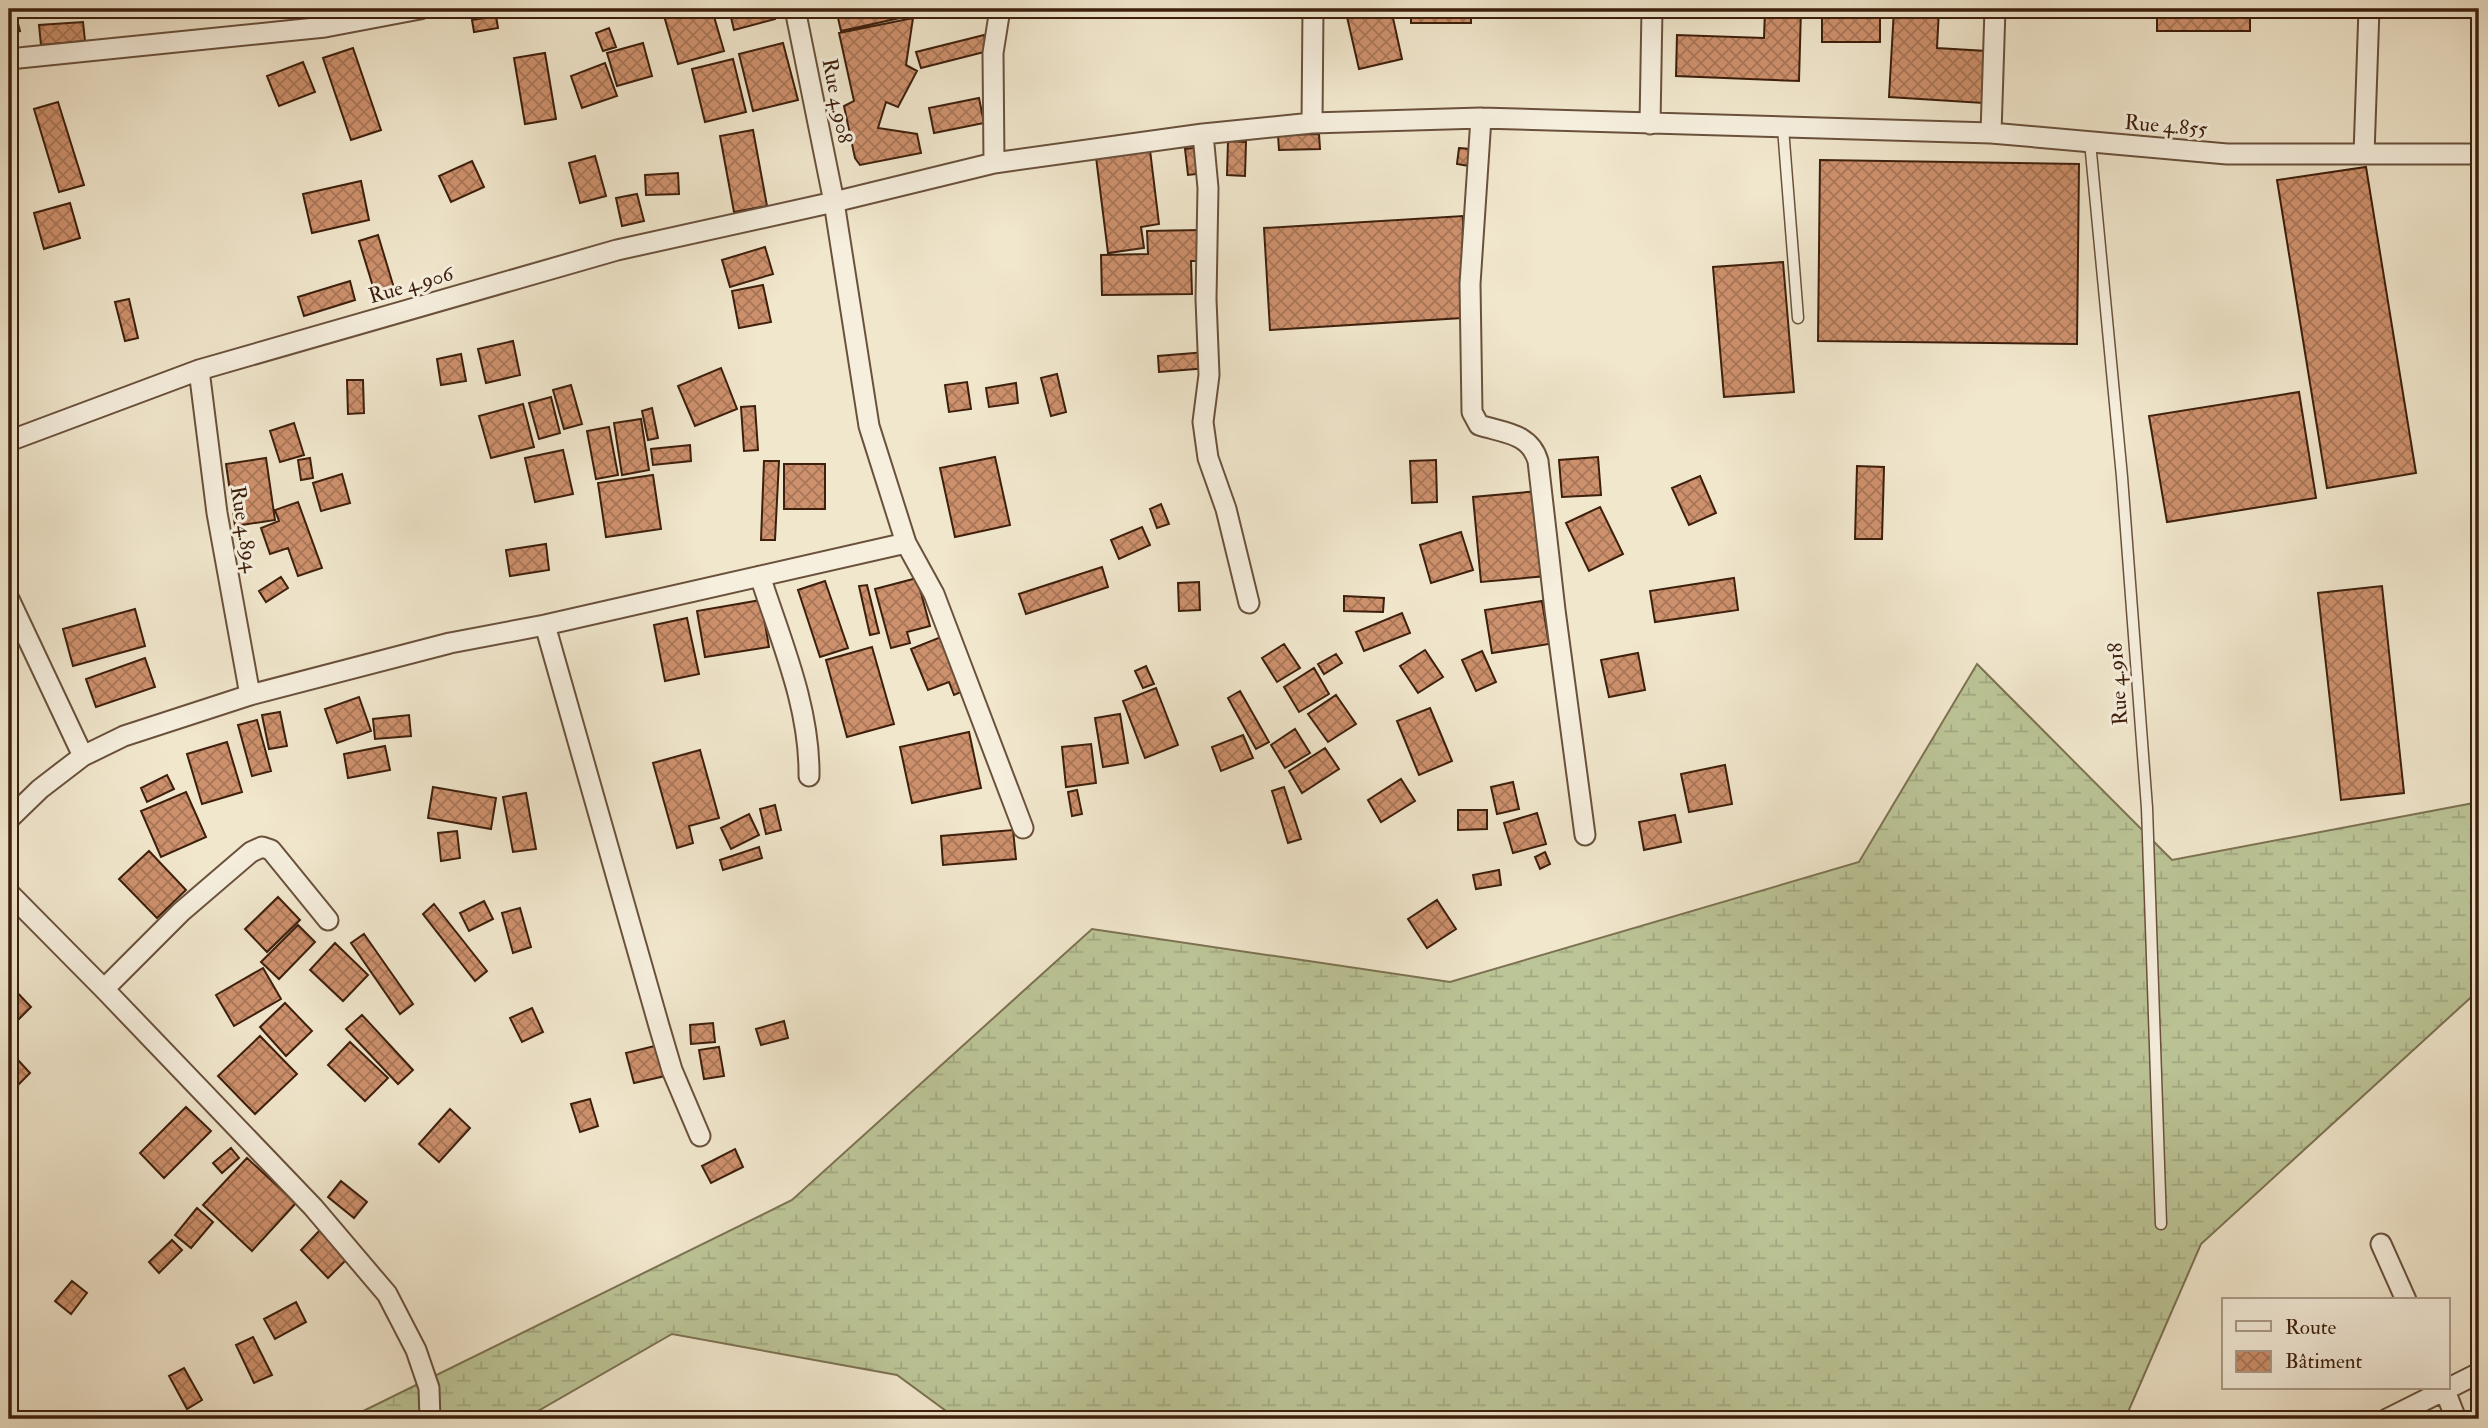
<svg xmlns="http://www.w3.org/2000/svg" width="2488" height="1428" font-family="'IM FELL Double Pica',serif">
  <style>
    .wetland { fill: url(#wetland-marsh); stroke: #7c7252; stroke-width: 2 }
    .building { fill: url(#building-cross-hatch); stroke: #3d1f0c; stroke-width: 2 }
    .lines { fill: none; stroke-linecap: round; stroke-linejoin: round }
    .lane-casing { stroke: #6a513c; stroke-width: 13 }
    .street-casing { stroke: #6a513c; stroke-width: 23 }
    .lane { stroke: #f6efde; stroke-width: 10 }
    .street { stroke: #f6efde; stroke-width: 19 }
    .labels { text-anchor: middle; dominant-baseline: central; stroke-width: 6; stroke-linejoin: round; paint-order: stroke }
    .street-label { font-size: 21px; fill: #3d1f0c; stroke: #f6efde }
  </style>
  <defs>
    <pattern id="wetland-marsh" width="20" height="14" patternUnits="userSpaceOnUse" patternTransform="scale(1.75)"><rect width="20" height="14" fill="#bcc597"/><path d="M1 5h8M5 5V1M11 12h8M15 12V8" fill="none" stroke="#a2a981"/></pattern>
    <pattern id="building-cross-hatch" width="8" height="8" patternUnits="userSpaceOnUse" patternTransform="scale(1.75)"><rect width="8" height="8" fill="#ce916d"/><path d="M0 0l8 8M0 8l8-8" fill="none" stroke="#a87658"/></pattern>
  </defs>
  <rect width="100%" height="100%" fill="#f1e7cd"/>
  <filter id="stains"><feTurbulence type="fractalNoise" baseFrequency=".00286" numOctaves="4"/><feColorMatrix values="0 0 0 0 .2 0 0 0 0 .09 0 0 0 0 .02 0 0 0 .5 -.17"/></filter>
  <radialGradient id="worn" r=".72"><stop offset=".6" stop-color="#630" stop-opacity="0"/><stop offset="1" stop-color="#630" stop-opacity=".3"/></radialGradient>
  <path class="wetland" d="M1977,664l195,196 307,-58v188l-278,254 -76,175h-1168l-60,-44 -225,-41 -148,85h-177l445,-219 300,-271 358,53 409,-120z"/>
  <path class="building" d="M9,9h5l6,22 -11,3z
    M111,9h48l-47,7z
    M662,9h62l-11,4 11,38 -46,13z
    M729,9h43l3,10 -41,11z
    M836,9h62l2,9 -59,13z
    M1383,9h8l11,50 -43,10 -12,-52z
    M1411,9h60v14h-60z
    M1765,9h36l-2,72 -123,-5 1,-41 87,3z
    M1822,9h58v33h-58z
    M1894,9h45l-2,39 49,3 -3,52 -94,-6z
    M2157,9h93v22h-93z
    M496,16l2,12 -24,4 -2,-12z
    M913,18l-7,47 11,6 -19,36 -12,-5 -8,26 39,6 4,19 -61,12 -5,-7 -11,-52 10,-5 -15,-68z
    M83,22l2,19 -44,4 -2,-20z
    M609,28l7,19 -13,4 -7,-18z
    M984,35l4,16 -67,17 -5,-16z
    M643,43l9,33 -35,10 -10,-33z
    M783,43l15,57 -45,11 -14,-57z
    M353,48l28,82 -30,10 -28,-82z
    M545,53l11,66 -31,5 -11,-66z
    M733,59l13,53 -41,10 -13,-53z
    M303,62l12,30 -36,14 -12,-30z
    M605,63l12,33 -35,12 -11,-32z
    M9,89l8,62 -8,1z
    M979,98l5,25 -50,10 -5,-25z
    M58,102l26,83 -25,7 -25,-83z
    M753,130l14,76 -33,6 -14,-76z
    M1319,134l1,15 -41,1 -1,-15z
    M1228,141l18,1 -1,34 -18,-1z
    M1202,147l3,26 -17,2 -3,-26z
    M1459,148l11,1 -1,17 -12,-2z
    M1150,150l9,74 -18,3 3,21 -36,5 -12,-96z
    M595,156l11,40 -26,7 -11,-40z
    M1820,160l259,4 -2,180 -259,-3z
    M472,161l12,26 -33,15 -12,-26z
    M2366,167l50,306 -89,15 -50,-308z
    M678,173l1,21 -33,1 -1,-20z
    M361,181l8,39 -57,13 -9,-39z
    M637,194l7,27 -22,5 -6,-28z
    M70,203l10,35 -36,11 -10,-36z
    M1463,216l-1,102 -192,12 -6,-102z
    M1201,230l1,31h-11l1,33 -90,1 -1,-40 47,-1 -1,-23z
    M378,235l16,53 -19,5 -16,-52z
    M765,247l8,27 -43,13 -8,-27z
    M1783,262l11,130 -70,5 -11,-130z
    M350,281l5,19 -51,16 -6,-19z
    M763,285l8,37 -32,6 -7,-37z
    M129,299l9,39 -13,3 -10,-39z
    M513,341l7,34 -34,8 -8,-34z
    M1206,352l2,16 -49,4 -1,-16z
    M461,354l5,27 -25,4 -4,-26z
    M721,368l16,41 -42,17 -17,-40z
    M1057,374l9,38 -15,4 -10,-38z
    M347,380h16l1,33 -16,1z
    M967,382l4,27 -22,3 -4,-27z
    M1016,383l2,20 -29,4 -3,-19z
    M571,385l11,39 -18,5 -11,-39z
    M2299,392l17,106 -149,24 -18,-106z
    M551,397l9,36 -21,6 -10,-36z
    M523,404l11,43 -43,11 -12,-42z
    M755,406l3,44 -14,1 -3,-44z
    M652,408l6,30 -10,2 -6,-29z
    M641,419l8,51 -27,5 -8,-52z
    M294,423l10,32 -24,7 -10,-31z
    M609,427l9,48 -22,4 -9,-48z
    M690,445l1,16 -38,4 -2,-16z
    M563,450l10,44 -38,8 -10,-44z
    M995,457l15,68 -55,12 -15,-69z
    M1598,457l3,38 -39,2 -3,-37z
    M266,458l9,62 -40,6 -9,-62z
    M310,458l3,20 -12,2 -3,-20z
    M1436,460l1,42 -25,1 -2,-42z
    M764,461h15l-4,79h-14z
    M784,464h41v45h-41z
    M1857,466l27,1 -2,72h-27z
    M342,474l8,29 -29,8 -8,-28z
    M653,475l8,54 -55,8 -8,-54z
    M1700,476l16,37 -27,12 -17,-37z
    M1539,491l8,85 -66,6 -8,-85z
    M298,502l24,66 -24,8 -10,-28 -18,6 -9,-26 18,-7 -4,-11z
    M1161,504l8,20 -12,4 -7,-19z
    M1600,507l23,47 -34,17 -23,-48z
    M1142,527l8,18 -31,14 -8,-19z
    M1461,532l12,38 -42,13 -11,-38z
    M546,544l3,26 -39,6 -4,-26z
    M1102,567l6,20 -82,27 -7,-20z
    M281,577l7,11 -22,14 -7,-11z
    M917,578l13,48 -23,6 3,11 -19,5 -16,-59z
    M1734,578l4,32 -83,12 -5,-31z
    M825,581l23,67 -28,9 -22,-67z
    M1199,582l1,28 -21,1 -1,-28z
    M867,585l12,48 -9,2 -11,-49z
    M2382,586l22,207 -63,7 -23,-207z
    M1344,596l40,2 -1,14 -39,-1z
    M761,600l8,47 -64,10 -8,-46z
    M1542,601l7,43 -57,9 -7,-43z
    M135,609l10,37 -72,20 -10,-37z
    M1402,613l8,20 -46,18 -8,-19z
    M687,618l12,56 -34,7 -11,-56z
    M946,635l22,54 -14,6 -5,-13 -21,8 -17,-41z
    M1284,644l16,24 -23,14 -15,-24z
    M872,647l22,77 -47,13 -21,-77z
    M1425,650l18,27 -25,16 -18,-27z
    M1482,651l14,31 -20,9 -14,-31z
    M1638,653l7,37 -36,7 -8,-37z
    M1336,654l6,9 -18,11 -6,-10z
    M145,658l10,29 -59,20 -10,-28z
    M1146,666l8,18 -11,4 -8,-17z
    M1314,668l15,26 -30,18 -15,-25z
    M1156,688l22,57 -33,13 -22,-57z
    M1240,691l29,51 -13,7 -28,-51z
    M1336,695l20,29 -28,18 -20,-28z
    M359,697l12,34 -34,12 -12,-34z
    M1430,708l22,53 -33,14 -22,-54z
    M280,712l7,34 -18,3 -7,-34z
    M1120,714l8,49 -25,4 -8,-49z
    M409,715l2,21 -36,3 -2,-20z
    M257,720l14,51 -19,5 -14,-51z
    M1295,729l15,24 -25,15 -14,-23z
    M969,732l12,56 -69,15 -12,-56z
    M1243,735l10,23 -32,13 -9,-24z
    M227,742l15,50 -40,12 -15,-50z
    M1091,744l5,39 -30,4 -4,-40z
    M385,746l5,24 -42,8 -4,-24z
    M1325,748l14,21 -37,24 -13,-22z
    M700,750l19,68 -30,8 4,17 -16,5 -24,-85z
    M1725,765l7,39 -43,8 -8,-38z
    M167,775l7,14 -27,13 -6,-14z
    M1401,779l14,22 -34,21 -13,-22z
    M1513,782l6,27 -22,5 -6,-27z
    M433,787l63,11 -5,31 -63,-11z
    M1284,787l17,52 -13,4 -16,-52z
    M1077,790l5,24 -10,2 -4,-24z
    M186,792l20,45 -45,20 -20,-46z
    M526,793l10,56 -23,3 -10,-55z
    M775,805l6,25 -15,4 -6,-25z
    M1458,810h29v19l-29,1z
    M1537,813l9,31 -33,9 -9,-30z
    M749,814l10,21 -28,14 -10,-21z
    M1675,815l6,27 -37,8 -5,-28z
    M1013,830l3,29 -73,6 -2,-29z
    M457,831l3,27 -19,3 -3,-28z
    M759,847l3,11 -39,12 -3,-10z
    M149,851l37,39 -29,28 -38,-39z
    M1545,852l5,12 -10,5 -5,-12z
    M1499,870l2,15 -25,4 -3,-14z
    M278,897l22,23 -33,32 -22,-23z
    M1437,900l19,29 -29,19 -19,-29z
    M484,901l9,18 -24,12 -9,-18z
    M434,904l53,67 -12,10 -52,-67z
    M520,908l11,39 -18,6 -11,-40z
    M298,925l17,17 -36,37 -18,-17z
    M364,934l49,70 -13,10 -49,-71z
    M335,943l33,32 -25,26 -33,-31z
    M263,968l18,31 -47,27 -18,-31z
    M11,986l20,21 -22,22v-41z
    M285,1003l27,28 -26,25 -26,-29z
    M532,1008l11,24 -21,10 -12,-24z
    M362,1015l51,55 -15,14 -52,-55z
    M784,1021l4,17 -27,7 -5,-16z
    M713,1023l2,19 -24,2 -1,-19z
    M260,1036l37,38 -42,40 -37,-38z
    M350,1042l38,36 -23,23 -37,-36z
    M663,1044l7,31 -36,8 -8,-30z
    M719,1047l5,29 -20,3 -5,-29z
    M17,1059l13,14 -14,14 -7,-7v-13z
    M590,1099l8,27 -18,6 -9,-28z
    M186,1107l25,24 -47,47 -24,-25z
    M450,1109l20,19 -31,34 -20,-18z
    M231,1148l8,10 -17,15 -9,-10z
    M735,1149l8,18 -32,16 -9,-17z
    M247,1158l49,45 -44,48 -49,-46z
    M341,1181l26,21 -13,16 -26,-21z
    M197,1208l16,14 -22,26 -16,-13z
    M322,1228l28,28 -22,22 -27,-28z
    M172,1240l10,10 -23,23 -10,-11z
    M72,1281l15,12 -16,21 -16,-13z
    M296,1302l10,20 -31,17 -11,-20z
    M253,1337l19,38 -18,8 -18,-38z
    M184,1368l18,32 -15,9 -18,-33z"/>
  <g class="lines">
    <g class="lane-casing">
      <path id="lane" d="M1783,128l15,190
        M2090,142l32,335 25,331 14,416"/>
    </g>
    <g class="street-casing">
      <path id="street" d="M322,9l3,18
        M795,9l39,193 35,224 37,117 28,51 89,234
        M9,59l316,-32 95,-18
        M1481,118l-11,166 2,128 7,13c25,8 51,8 59,36l17,149 30,225
        M1312,123l1,-114
        M1650,124l2,-115
        M1991,133l4,-124
        M1203,134l5,54 -2,111 3,76 -6,47 5,36 18,51 23,94
        M2364,154l5,-145
        M994,163l-1,-110 7,-44
        M199,370l18,143 33,182
        M9,441l190,-71 418,-120 217,-48 160,-39 209,-29 109,-11 169,-5 510,15 236,21h252
        M760,576c21,65 50,131 49,200
        M9,599l74,157
        M545,625l114,401 13,44 28,66
        M9,819l31,-30 43,-33 41,-20 126,-41 200,-52 95,-18 361,-82
        M9,893l95,96 209,218 74,87 29,56 13,38 1,31
        M104,989l77,-77 70,-60 11,-5 9,3 57,70
        M2381,1244l25,56
        M2444,1388l12,31
        M2387,1419l92,-46"/>
    </g>
    <use href="#lane" class="lane"/>
    <use href="#street" class="street"/>
  </g>
  <g class="labels">
    <g class="street-label">
      <text transform="translate(837 101) rotate(79)">Rue 4.908</text>
      <text transform="translate(2166 126) rotate(5)">Rue 4.855</text>
      <text transform="translate(411 285) rotate(-16)">Rue 4.906</text>
      <text transform="translate(244 529) rotate(81)">Rue 4.894</text>
      <text transform="translate(2118 684) rotate(-94)">Rue 4.918</text>
    </g>
  </g>
  <rect width="2488" height="1428" fill="none" stroke="#f1e7cd" stroke-width="35"/>
  <rect x="10" y="10" width="2467" height="1407" fill="none" stroke="#3d1f0c" stroke-width="3.5"/>
  <rect x="18" y="18" width="2453" height="1393" fill="none" stroke="#3d1f0c" stroke-width="2"/>
  <rect x="2222" y="1298" width="228" height="91" fill="#f6efde" stroke="#ac9c8a" stroke-width="2"/>
  <rect x="2236" y="1321" width="35" height="10" fill="#f6efde" stroke="#ac9c8a" stroke-width="2"/>
  <text x="2285" y="1334" font-size="21" fill="#3d1f0c">Route</text>
  <rect x="2236" y="1351" width="35" height="21" fill="url(#building-cross-hatch)" stroke="#ac9c8a" stroke-width="2"/>
  <text x="2285" y="1368" font-size="21" fill="#3d1f0c">Bâtiment</text>
  <rect width="100%" height="100%" filter="url(#stains)"/>
  <rect width="100%" height="100%" fill="url(#worn)"/>
</svg>
